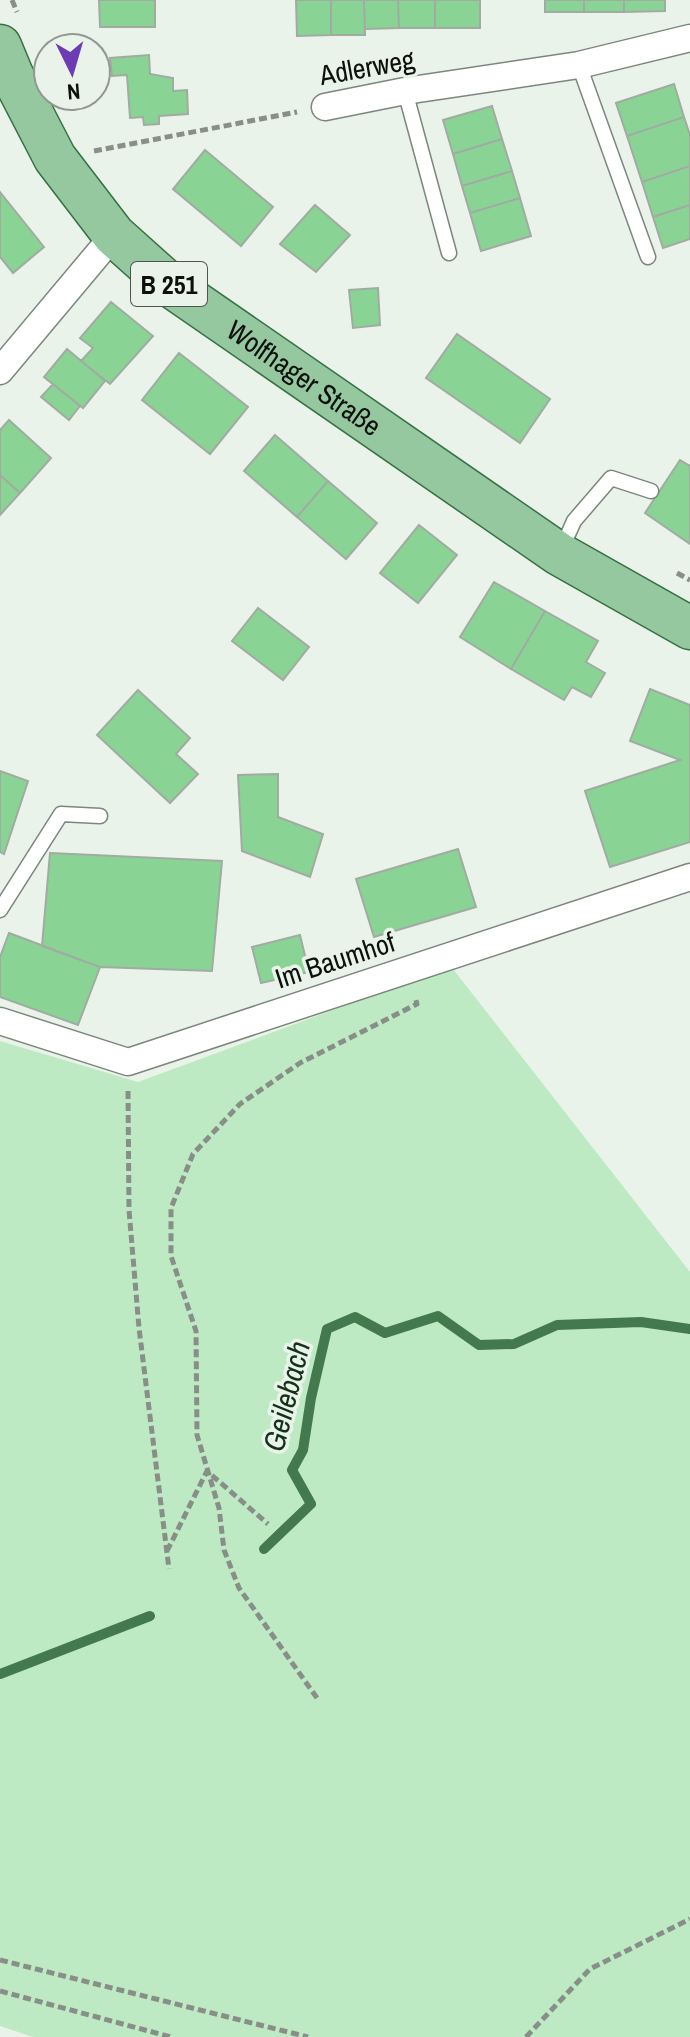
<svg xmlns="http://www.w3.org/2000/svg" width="690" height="2037" font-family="'Archivo Narrow',sans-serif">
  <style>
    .green { fill: #bdeac3 }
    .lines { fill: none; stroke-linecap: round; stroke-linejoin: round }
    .stream { stroke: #44784d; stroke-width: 10 }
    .building { fill: #89d495; stroke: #a1aba2; stroke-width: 2 }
    .lane-casing { stroke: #7c867d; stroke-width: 17 }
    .street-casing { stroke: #7c867d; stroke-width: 29 }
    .primary-casing { stroke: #377042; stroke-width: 45 }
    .path { stroke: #888f89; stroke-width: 5; stroke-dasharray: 8 4; stroke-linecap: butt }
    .lane { stroke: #fff; stroke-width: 14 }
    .street { stroke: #fff; stroke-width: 26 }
    .primary { stroke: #95c89f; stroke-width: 42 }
    .labels { text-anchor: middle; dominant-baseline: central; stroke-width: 7; stroke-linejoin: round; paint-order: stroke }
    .shield { fill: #e9f3ea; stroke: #4f544f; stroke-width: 2 }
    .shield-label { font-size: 26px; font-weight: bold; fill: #0d100d }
    .street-label { font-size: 28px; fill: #0d100d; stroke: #e9f3ea }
    .water-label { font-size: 30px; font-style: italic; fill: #133219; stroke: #e9f3ea }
  </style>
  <rect width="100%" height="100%" fill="#e9f3ea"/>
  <path class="green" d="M453,969l237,303v765h-657l-33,-11v-985l138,41 249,-92z"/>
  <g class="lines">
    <path class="stream" d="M264,1549l47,-45 -19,-34 11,-20 8,-52 16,-69 28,-12 30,16 53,-17 41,29 35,-1 43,-19 84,-3 49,7
      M0,1674l150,-58"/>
  </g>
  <path class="building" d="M99,0h56v27h-55z
    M296,0h35v35l-34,1z
    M331,0h33l1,35h-34z
    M364,0h34l1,28 -34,1z
    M398,0h37v28h-36z
    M435,0h45v28h-45z
    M545,0h39v12h-39z
    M584,0h40v12h-40z
    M624,0h41v11l-41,1z
    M149,55l1,19 23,4v13l14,-1 1,24 -29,2v8l-15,1 -1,-8 -13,1 -3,-43 -15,1 -2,-18z
    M674,84l10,33 -57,19 -11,-33z
    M492,106l10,33 -49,15 -10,-34z
    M684,117l6,18v31l-48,16 -15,-46z
    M502,139l10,32 -50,15 -9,-32z
    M205,150l68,57 -32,39 -68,-57z
    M690,166v39l-37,12 -11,-35z
    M512,171l8,27 -50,15 -8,-27z
    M0,192l44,55 -31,26 -13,-16z
    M520,198l11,38 -50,15 -11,-38z
    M315,205l35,30 -34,37 -36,-28z
    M690,205v34l-27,9 -10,-31z
    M378,288l2,37 -27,3 -4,-38z
    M111,302l42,34 -43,48 -29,-23 12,-13 -13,-10z
    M457,334l93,65 -30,44 -94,-65z
    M67,349l38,32 -22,27 -39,-31z
    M179,353l69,54 -38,47 -68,-54z
    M53,384l27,22 -11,14 -28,-23z
    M9,420l42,38 -31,35 -20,-18v-45z
    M275,435l53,46 -31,36 -53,-46z
    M680,460l10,6v78l-45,-31z
    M0,475l20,18 -20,22z
    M328,481l49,42 -31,36 -49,-42z
    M419,525l38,30 -39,48 -38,-30z
    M494,582l51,29 -34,58 -51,-32z
    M258,608l51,39 -26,33 -51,-39z
    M545,611l53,30 -12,21 19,11 -14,24 -19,-10 -8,13 -53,-31z
    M650,689l40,16v137l-80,25 -25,-76 95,-31 -50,-19z
    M138,690l52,48 -14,16 22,20 -28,29 -73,-68z
    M0,771l28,10 -24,73 -4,-2z
    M278,774v43l45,17 -13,43 -68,-26 -4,-76z
    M458,849l18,58 -102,30 -18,-58z
    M50,853l172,8 -10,110 -112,-4 -58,-21z
    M9,933l91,34 -22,58 -78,-28v-40z
    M300,935l9,37 -48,11 -9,-36z"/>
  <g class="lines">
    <g class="lane-casing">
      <path id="lane" d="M579,65l69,192
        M405,91l44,162
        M561,550l13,-29 37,-43 40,13
        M0,910l61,-96 39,2"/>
    </g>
    <g class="street-casing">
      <path id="street" d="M325,107l80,-16 174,-26 111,-27
        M0,371l114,-136
        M0,1021l128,41 562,-185"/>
    </g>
    <g class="primary-casing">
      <g id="primary">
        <path id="s1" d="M0,46l12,29 43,83 59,77 57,51 388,268 131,74"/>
      </g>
    </g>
    <path class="path" d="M12,0l5,12
      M94,151l203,-39
      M677,573l13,7
      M128,1091l1,119 10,118 30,241
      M167,1551l40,-80 61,53
      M317,1698l-78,-110 -15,-38 -5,-42 -22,-73 -1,-104 -25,-75v-48l22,-54 47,-50 60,-41 117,-59 -2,-7
      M0,1960l308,77
      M0,1991l171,46
      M526,2037l64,-68 100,-50"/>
    <use href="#lane" class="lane"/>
    <use href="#street" class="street"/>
    <use href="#primary" class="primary"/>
  </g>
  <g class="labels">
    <rect class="shield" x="131" y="262" width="76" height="44" rx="6"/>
    <g class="shield-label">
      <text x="169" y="284">B 251</text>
    </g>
    <g class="street-label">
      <text transform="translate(367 67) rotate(-10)">Adlerweg</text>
      <text stroke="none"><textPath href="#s1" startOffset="460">Wolfhager Straße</textPath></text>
      <text transform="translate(335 960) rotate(-18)">Im Baumhof</text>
    </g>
    <g class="water-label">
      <text transform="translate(286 1396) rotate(-76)">Geilebach</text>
    </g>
  </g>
  <g transform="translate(72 72) rotate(175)"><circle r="38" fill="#e9f3ea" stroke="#919892" stroke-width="2"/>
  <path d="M0-6L14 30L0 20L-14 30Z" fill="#6d3bb3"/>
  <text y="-12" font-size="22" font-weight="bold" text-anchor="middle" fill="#0d100d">N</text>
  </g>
</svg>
